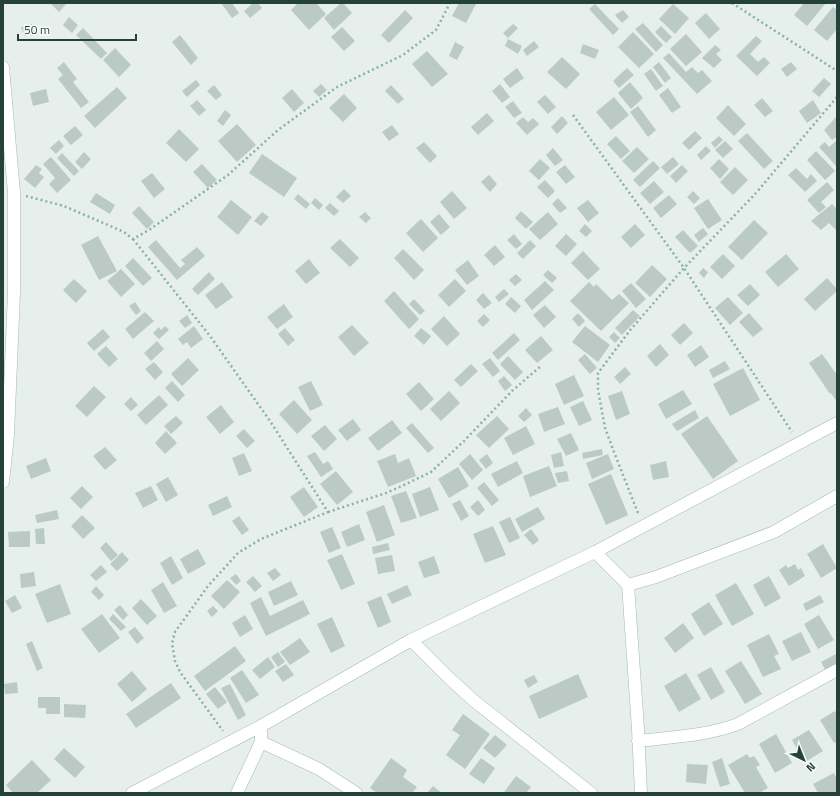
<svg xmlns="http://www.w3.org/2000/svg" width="840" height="796" font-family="'Titillium Web',sans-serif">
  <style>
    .building { fill: #bbcac4 }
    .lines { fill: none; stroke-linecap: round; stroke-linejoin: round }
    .minor-casing { stroke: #a8b8b2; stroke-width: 13 }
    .tertiary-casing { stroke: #a8b8b2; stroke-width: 13 }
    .path { stroke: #85b3a5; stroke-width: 2.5; stroke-dasharray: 2 3; stroke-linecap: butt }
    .minor { stroke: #fff; stroke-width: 12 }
    .tertiary { stroke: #fff; stroke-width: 12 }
  </style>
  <rect width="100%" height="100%" fill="#e6efeb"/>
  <path class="building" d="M53,3h12l1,1 -7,8 -8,-8z
    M221,3h11l7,10 -7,5z
    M253,3h5l4,5 -12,10 -6,-7z
    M298,3h18l10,11 -17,16 -18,-20z
    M341,3h2l9,10 -18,17 -10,-12z
    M459,3h15l2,1 -10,19 -14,-7z
    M804,3h22l-19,23 -13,-11z
    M595,4l24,25 -6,6 -24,-26z
    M673,4l16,14 -14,16 -16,-15z
    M833,7l4,3v19l-10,12 -13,-11z
    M405,10l8,8 -24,25 -8,-8z
    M623,10l6,7 -7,6 -7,-8z
    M706,13l14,16 -11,10 -14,-16z
    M69,17l9,8 -6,8 -9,-8z
    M643,23l20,22 -7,7 -21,-23z
    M32,24l3,9 -11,3 -3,-9z
    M513,24l5,4 -10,10 -5,-5z
    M661,26l11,11 -6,6 -11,-11z
    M342,27l13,14 -11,10 -13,-14z
    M83,28l24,25 -6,6 -25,-24z
    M633,32l21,22 -15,14 -21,-21z
    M686,34l16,18 -16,14 -16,-17z
    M180,35l18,23 -7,7 -19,-23z
    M756,36l6,5 -12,13 8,8 6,-5 6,6 -13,13 -21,-20z
    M508,39l14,7 -4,8 -13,-8z
    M534,41l5,6 -12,9 -4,-6z
    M455,42l9,5 -7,13 -8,-4z
    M583,44l16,6 -4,9 -15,-6z
    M715,45l6,5 -5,4 6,6 -8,8 -12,-10z
    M115,48l16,17 -12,12 -16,-17z
    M427,51l21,23 -16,13 -20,-23z
    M669,53l17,19 6,-5 6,6 4,-3 10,11 -15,13 -34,-36z
    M562,57l18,17 -14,15 -19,-17z
    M64,62l13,17 -4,3 16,20 -8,6 -23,-29 5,-4 -6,-7z
    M659,62l12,16 -6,5 -12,-16z
    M791,62l6,7 -10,8 -6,-8z
    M517,68l7,10 -14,10 -7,-9z
    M627,68l7,7 -15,13 -6,-7z
    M651,69l12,17 -7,5 -12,-17z
    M824,78l7,6 -12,13 -7,-6z
    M196,80l4,5 -13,12 -5,-6z
    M630,82l13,16 -12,11 -13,-16z
    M321,84l6,6 -8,7 -6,-6z
    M500,84l10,13 -8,6 -10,-12z
    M214,85l8,10 -6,5 -9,-9z
    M391,85l13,14 -6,5 -13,-13z
    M117,87l10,11 -32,30 -11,-12z
    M668,88l13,19 -9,6 -13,-18z
    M46,89l3,13 -16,4 -3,-13z
    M292,89l12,14 -10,9 -12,-14z
    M344,94l13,14 -14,14 -14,-14z
    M545,95l11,12 -8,7 -11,-12z
    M614,97l15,18 -18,15 -15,-18z
    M762,98l11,13 -8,6 -11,-12z
    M197,100l9,10 -7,6 -9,-10z
    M813,100l8,13 -14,10 -8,-12z
    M513,101l9,12 -8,5 -9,-11z
    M728,105l18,19 -12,12 -18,-18z
    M638,106l18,24 -8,7 -18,-25z
    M225,110l6,5 -8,11 -6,-5z
    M487,113l7,8 -16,14 -7,-8z
    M562,116l6,7 -11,11 -6,-7z
    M837,116v21l-5,3 -8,-10z
    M523,117l5,5 5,-4 6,6 -12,11 -11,-12z
    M237,124l19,21 -19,17 -19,-21z
    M392,125l7,9 -10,7 -7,-9z
    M75,126l8,9 -12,10 -8,-9z
    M179,129l20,20 -13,13 -20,-19z
    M695,131l7,7 -13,12 -7,-7z
    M747,133l26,28 -9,8 -26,-28z
    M616,136l14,15 -9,8 -14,-15z
    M719,136l4,4 -8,8 -4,-5z
    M59,140l5,6 -8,8 -6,-6z
    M837,140v27l-18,-20 6,-5 4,5z
    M725,141l8,8 -10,9 -8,-8z
    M424,142l13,14 -7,7 -14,-15z
    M706,146l5,5 -10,9 -4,-5z
    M637,147l12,12 -15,14 -12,-12z
    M553,148l10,12 -8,6 -9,-11z
    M816,151l19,20 -10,9 -18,-20z
    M84,152l7,7 -9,10 -7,-7z
    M62,153l17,18 -5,5 -17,-18z
    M262,154l35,24 -13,19 -35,-24z
    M51,157l20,23 -14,13 -8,-9 6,-6 -12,-14z
    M673,157l6,7 -12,10 -6,-7z
    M540,159l10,9 -11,12 -10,-9z
    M719,159l10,10 -9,10 -10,-11z
    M653,161l7,7 -20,19 -7,-7z
    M202,164l15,16 -9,8 -15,-16z
    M36,165l6,4 -3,4 5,4 -9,11 -11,-9z
    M565,165l10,12 -9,7 -10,-12z
    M682,165l6,6 -12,12 -6,-7z
    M735,167l13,13 -15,15 -13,-13z
    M796,168l11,11 4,-5 6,7 -12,11 -17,-17z
    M152,173l13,16 -11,9 -13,-17z
    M489,175l8,9 -7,8 -9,-10z
    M545,180l10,11 -7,7 -11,-11z
    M654,181l10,11 -14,12 -10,-11z
    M827,182l7,8 -13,12 5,5 -7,6 -12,-13z
    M344,189l7,7 -8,7 -7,-6z
    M452,191l15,17 -13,11 -14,-17z
    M693,191l7,7 -6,6 -7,-7z
    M96,193l19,12 -5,9 -20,-12z
    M298,194l12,10 -4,5 -12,-10z
    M669,195l8,9 -16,14 -8,-10z
    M315,198l8,7 -4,5 -8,-7z
    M558,198l9,10 -7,5 -8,-9z
    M708,199l14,21 -14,9 -14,-21z
    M231,200l21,17 -14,18 -21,-18z
    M588,200l11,13 -11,9 -11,-14z
    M330,203l9,8 -5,5 -9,-8z
    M832,204l5,5v22l-8,-8 -8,7 -10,-9z
    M139,206l15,16 -7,7 -15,-16z
    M521,211l12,11 -7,7 -11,-11z
    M262,212l7,5 -8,9 -7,-5z
    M365,212l6,6 -5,5 -7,-6z
    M548,212l10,12 -18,16 -11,-11z
    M439,214l11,13 -9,8 -11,-13z
    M421,219l17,19 -15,14 -17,-19z
    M754,220l14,13 -26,27 -14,-13z
    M585,224l7,7 -6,6 -7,-6z
    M635,224l10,11 -14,13 -10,-11z
    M703,228l5,6 -9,8 -5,-7z
    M683,230l15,16 -8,7 -15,-16z
    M514,234l8,10 -6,5 -9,-9z
    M566,234l11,10 -11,12 -11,-10z
    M98,236l19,35 -18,9 -18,-35z
    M340,239l19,19 -9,9 -20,-19z
    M156,240l24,28 5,-4 -4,-4 16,-13 8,9 -28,24 -29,-33z
    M530,240l6,6 -13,13 -6,-6z
    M495,245l10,12 -11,9 -10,-11z
    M403,249l21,21 -10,10 -20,-22z
    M583,251l17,18 -12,11 -17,-17z
    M723,254l12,12 -13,13 -12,-12z
    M786,254l13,15 -21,18 -13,-15z
    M133,258l19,20 -9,8 -18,-20z
    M309,259l11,14 -14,11 -11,-13z
    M468,260l11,16 -12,9 -12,-15z
    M652,265l15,14 -17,18 -15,-14z
    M703,268l5,4 -4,6 -5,-5z
    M121,269l14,15 -14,13 -14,-16z
    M548,270l9,8 -5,5 -9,-8z
    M209,272l6,7 -17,16 -6,-6z
    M516,274l6,6 -7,6 -6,-6z
    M827,278l10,11v2l-22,20 -11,-12z
    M74,279l13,12 -11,12 -13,-13z
    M455,279l11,12 -17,16 -11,-12z
    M545,281l9,9 -22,20 -8,-10z
    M222,282l11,15 -17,12 -11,-14z
    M589,282l5,5 2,-3 16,16 7,-6 10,9 -28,28 -31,-30z
    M631,283l15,16 -10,9 -14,-17z
    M750,284l10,11 -12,11 -11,-11z
    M504,289l5,5 -10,8 -4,-5z
    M394,291l25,28 -10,10 -25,-28z
    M483,293l9,10 -8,6 -8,-9z
    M511,297l10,9 -6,7 -10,-9z
    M728,297l15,16 -13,12 -15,-17z
    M414,299l11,12 -5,4 -11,-11z
    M135,302l6,9 -5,4 -7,-9z
    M284,304l9,13 -16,12 -10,-12z
    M545,305l11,12 -12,11 -11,-13z
    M633,310l7,6 -18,19 -7,-7z
    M145,312l9,9 -21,18 -8,-10z
    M578,313l7,8 -6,6 -7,-8z
    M749,313l14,16 -10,8 -14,-15z
    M484,314l6,6 -7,7 -6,-6z
    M187,315l5,8 -7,5 -6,-7z
    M444,316l16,18 -13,12 -16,-17z
    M684,323l9,10 -13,12 -9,-10z
    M352,325l17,18 -15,13 -16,-19z
    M165,326l4,4 -10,9 -6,-6 6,-6 2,3z
    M194,326l9,13 -12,9 -4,-6 -4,3 -5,-6z
    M585,326l25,19 -12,17 -26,-20z
    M285,328l10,12 -7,6 -10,-12z
    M421,328l10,8 -7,9 -10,-9z
    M103,329l7,8 -16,14 -7,-8z
    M614,332l6,6 -5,5 -6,-6z
    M514,333l6,7 -22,20 -6,-7z
    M541,336l12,14 -16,13 -12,-13z
    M157,341l7,8 -13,12 -7,-8z
    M660,344l9,11 -13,12 -9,-11z
    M701,345l8,12 -14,10 -8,-12z
    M106,346l12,13 -9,8 -12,-13z
    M585,354l12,14 -7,6 -12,-14z
    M822,354l15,21v27l-6,-9 -1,1 -21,-31z
    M508,356l15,16 -8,8 -15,-16z
    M188,358l11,12 -17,16 -11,-12z
    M490,358l10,13 -7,6 -11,-13z
    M725,361l5,8 -17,9 -4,-8z
    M154,362l9,10 -8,8 -10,-11z
    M471,364l7,7 -17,16 -7,-7z
    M625,367l6,7 -11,10 -6,-7z
    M743,368l17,32 -30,16 -17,-32z
    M574,375l10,21 -20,9 -9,-21z
    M504,376l8,9 -7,6 -7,-10z
    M172,381l13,14 -7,7 -13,-14z
    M311,381l12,24 -13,6 -12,-24z
    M419,382l15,17 -13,12 -15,-17z
    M94,386l12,11 -19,20 -12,-11z
    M683,390l9,14 -26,15 -8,-15z
    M449,391l11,12 -19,18 -11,-12z
    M622,391l8,23 -14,6 -8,-24z
    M159,395l9,10 -22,20 -9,-10z
    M131,397l7,8 -7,6 -7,-7z
    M294,400l18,20 -15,14 -18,-20z
    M583,401l9,19 -13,6 -9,-19z
    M221,405l13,17 -14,12 -14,-17z
    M558,407l7,17 -21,8 -6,-18z
    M526,408l6,7 -8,7 -6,-6z
    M695,410l4,8 -22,13 -5,-7z
    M176,416l7,7 -12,11 -7,-8z
    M497,416l12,13 -20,19 -13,-13z
    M707,416l31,45 -25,18 -32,-45z
    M353,419l8,11 -14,11 -9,-11z
    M392,420l10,13 -24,18 -10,-13z
    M412,423l22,25 -6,5 -22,-25z
    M325,425l12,14 -13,12 -13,-15z
    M526,426l9,18 -22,11 -9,-17z
    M244,429l11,12 -8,7 -11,-12z
    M166,431l11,12 -12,11 -10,-11z
    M571,433l8,17 -13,6 -9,-17z
    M105,447l12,13 -12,10 -12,-14z
    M602,449l1,6 -20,4 -1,-6z
    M315,452l8,12 5,-3 5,8 -12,8 -14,-21z
    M561,452l3,14 -10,2 -3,-13z
    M244,453l8,18 -13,5 -7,-18z
    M395,454l3,9 11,-5 7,18 -28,11 -11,-26z
    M470,454l13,16 -11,10 -13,-16z
    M487,454l6,9 -7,6 -7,-9z
    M608,454l6,15 -22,10 -6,-16z
    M46,458l5,13 -20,8 -5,-13z
    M517,461l6,12 -25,14 -7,-13z
    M666,461l3,16 -16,3 -3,-15z
    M549,466l8,20 -27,11 -7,-21z
    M458,467l11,19 -20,12 -11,-19z
    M336,471l17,21 -16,13 -17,-21z
    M567,471l2,10 -11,2 -3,-10z
    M611,474l17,41 -22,10 -18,-41z
    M168,477l10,18 -12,7 -10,-18z
    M484,482l15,18 -7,6 -15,-18z
    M82,486l11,11 -12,12 -11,-11z
    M151,486l7,14 -15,8 -8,-15z
    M304,487l14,20 -14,10 -14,-20z
    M430,487l9,23 -19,7 -8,-23z
    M406,491l11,27 -16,5 -10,-27z
    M227,496l5,11 -19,9 -5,-11z
    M460,500l9,16 -8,5 -9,-17z
    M478,500l7,10 -7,6 -8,-9z
    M384,505l11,30 -18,7 -11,-30z
    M538,507l7,12 -23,13 -7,-13z
    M57,510l2,9 -22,4 -2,-8z
    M82,515l13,13 -12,11 -12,-13z
    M239,516l10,14 -7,5 -10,-14z
    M510,517l10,21 -11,5 -10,-21z
    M359,524l6,16 -18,7 -6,-15z
    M493,526l13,29 -21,8 -12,-29z
    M332,527l9,21 -12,5 -9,-21z
    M44,528l1,16h-9l-1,-15z
    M531,529l8,11 -6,5 -9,-10z
    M30,531v16h-21l-1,-15z
    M106,542l12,13 -7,6 -11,-13z
    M388,543l2,7 -17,4 -1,-7z
    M823,544l14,24 -16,10 -14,-24z
    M198,549l8,15 -18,10 -8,-15z
    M122,552l7,8 -12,11 -7,-7z
    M342,554l13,30 -14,6 -14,-30z
    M392,555l3,16 -17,3 -3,-16z
    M171,556l12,22 -11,7 -12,-22z
    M434,556l6,17 -16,5 -6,-16z
    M795,564l3,6 3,-2 4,8 -16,10 -10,-16 7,-5 2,3z
    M101,565l6,7 -11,9 -6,-6z
    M275,568l6,7 -8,6 -6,-8z
    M34,572l2,14 -15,2 -1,-14z
    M236,574l5,7 -5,4 -6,-7z
    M253,576l9,10 -7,6 -9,-10z
    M769,576l12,22 -16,9 -12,-22z
    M227,580l13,12 -16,17 -13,-13z
    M291,581l7,14 -24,11 -6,-14z
    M163,582l14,24 -13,7 -13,-23z
    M736,583l18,31 -22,12 -17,-31z
    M60,584l11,30 -24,9 -12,-29z
    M407,585l5,10 -20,9 -5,-10z
    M96,586l8,9 -5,5 -8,-8z
    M15,595l7,13 -10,5 -7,-12z
    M820,595l4,7 -18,9 -3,-7z
    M381,596l10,26 -13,6 -11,-26z
    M261,597l9,19 33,-16 7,14 -44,22 -16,-33z
    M141,599l16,17 -10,9 -15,-17z
    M709,602l14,22 -19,12 -13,-22z
    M120,605l8,10 -5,5 -9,-10z
    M213,606l5,5 -6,6 -5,-6z
    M102,614l18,24 -21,15 -18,-24z
    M113,614l13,13 -5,4 -12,-12z
    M245,615l8,14 -13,8 -8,-14z
    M819,615l15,25 -16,9 -14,-25z
    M332,617l13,29 -14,7 -14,-29z
    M683,623l11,15 -19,15 -11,-15z
    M135,627l9,11 -7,6 -9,-12z
    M801,632l10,20 -19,9 -10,-20z
    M769,634l10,20 -5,2 7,13 -18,8 -16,-32z
    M300,638l10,14 -20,13 -10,-13z
    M32,641l11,27 -6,3 -11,-27z
    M235,646l11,15 -41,30 -11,-15z
    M278,652l7,10 -7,5 -7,-10z
    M836,654l1,2v9l-11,6 -5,-9z
    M268,657l7,10 -15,12 -8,-9z
    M741,661l21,33 -17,10 -20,-33z
    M286,664l8,11 -11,7 -8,-11z
    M711,667l14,25 -14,8 -14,-25z
    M242,670l17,25 -13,8 -16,-25z
    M132,671l15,18 -15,13 -15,-18z
    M686,673l15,26 -22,13 -15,-26z
    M578,674l10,23 -49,22 -10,-23z
    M534,675l4,7 -10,6 -4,-8z
    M17,682l1,11 -13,1 -1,-10z
    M171,683l10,15 -45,30 -10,-14z
    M230,684l16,31 -8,5 -17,-32z
    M215,687l12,15 -9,7 -12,-15z
    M38,697h22v17h-14v-6h-8z
    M64,704l22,1 -1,13 -21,-1z
    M835,711l2,3v28l-3,1 -14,-23z
    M463,714l27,20 -25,35 -19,-14 14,-20 -8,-5z
    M809,730l14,21 -18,11 -13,-22z
    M776,734l16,29 -17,10 -16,-29z
    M495,735l12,10 -12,13 -12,-10z
    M64,748l21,19 -10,11 -21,-19z
    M747,754l3,4 4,-2 6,9 -4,2 12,21 -9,5h-14l-17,-28z
    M391,758l16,12 -4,7 14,10 -5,6h-35l-7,-5z
    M481,758l14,10 -11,16 -15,-10z
    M722,758l8,26 -10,3 -8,-25z
    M32,760l19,20 -14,13h-24l-7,-8z
    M687,764l21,1 -2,19 -20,-2z
    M834,773l3,6v14h-19l-5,-9z
    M516,776l15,11 -5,6h-21l-1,-1z
    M433,786l9,7h-15z"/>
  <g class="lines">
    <g class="minor-casing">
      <path id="minor" d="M3,67l11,126v99l-6,143 -5,47
        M595,552l33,33 10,144 3,64
        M628,585l28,-8 118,-45 63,-36
        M411,640l37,37 25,23 118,93
        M261,726v16l58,27 37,24
        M638,741c34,-4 68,-5 100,-17l99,-54
        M237,793l24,-51"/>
    </g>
    <g class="tertiary-casing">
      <path id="tertiary" d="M132,793l129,-67 150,-86 184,-88 242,-129"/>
    </g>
    <path class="path" d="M732,3l105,68
      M573,115l111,153 108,164
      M26,196l38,10 60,26 9,7 16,-9 79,-55 50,-45 59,-43 66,-32 33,-25 14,-27
      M133,239l77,97 60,85 58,91 -67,27 -23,14 -30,33 -33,46 -3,11 3,18 5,11 43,59
      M328,512l58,-19 18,-8 27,-13 33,-31 48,-50 29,-25
      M638,513l-24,-61 -9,-24 -7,-38v-17l33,-44 53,-61 72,-75 81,-96"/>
    <use href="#minor" class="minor"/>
    <use href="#tertiary" class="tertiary"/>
  </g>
  <rect width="840" height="796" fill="none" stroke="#24423a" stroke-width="8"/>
  <g transform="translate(804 760) rotate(137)" stroke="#f7fbf9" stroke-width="3" paint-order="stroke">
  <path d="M0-3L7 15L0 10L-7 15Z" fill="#24423a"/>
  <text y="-6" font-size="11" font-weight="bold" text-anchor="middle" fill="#24423a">N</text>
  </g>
  <path d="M18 34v6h118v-6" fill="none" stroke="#24423a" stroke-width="2"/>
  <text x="24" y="34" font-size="12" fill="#24423a" stroke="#f7fbf9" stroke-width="3" paint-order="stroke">50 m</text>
</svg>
